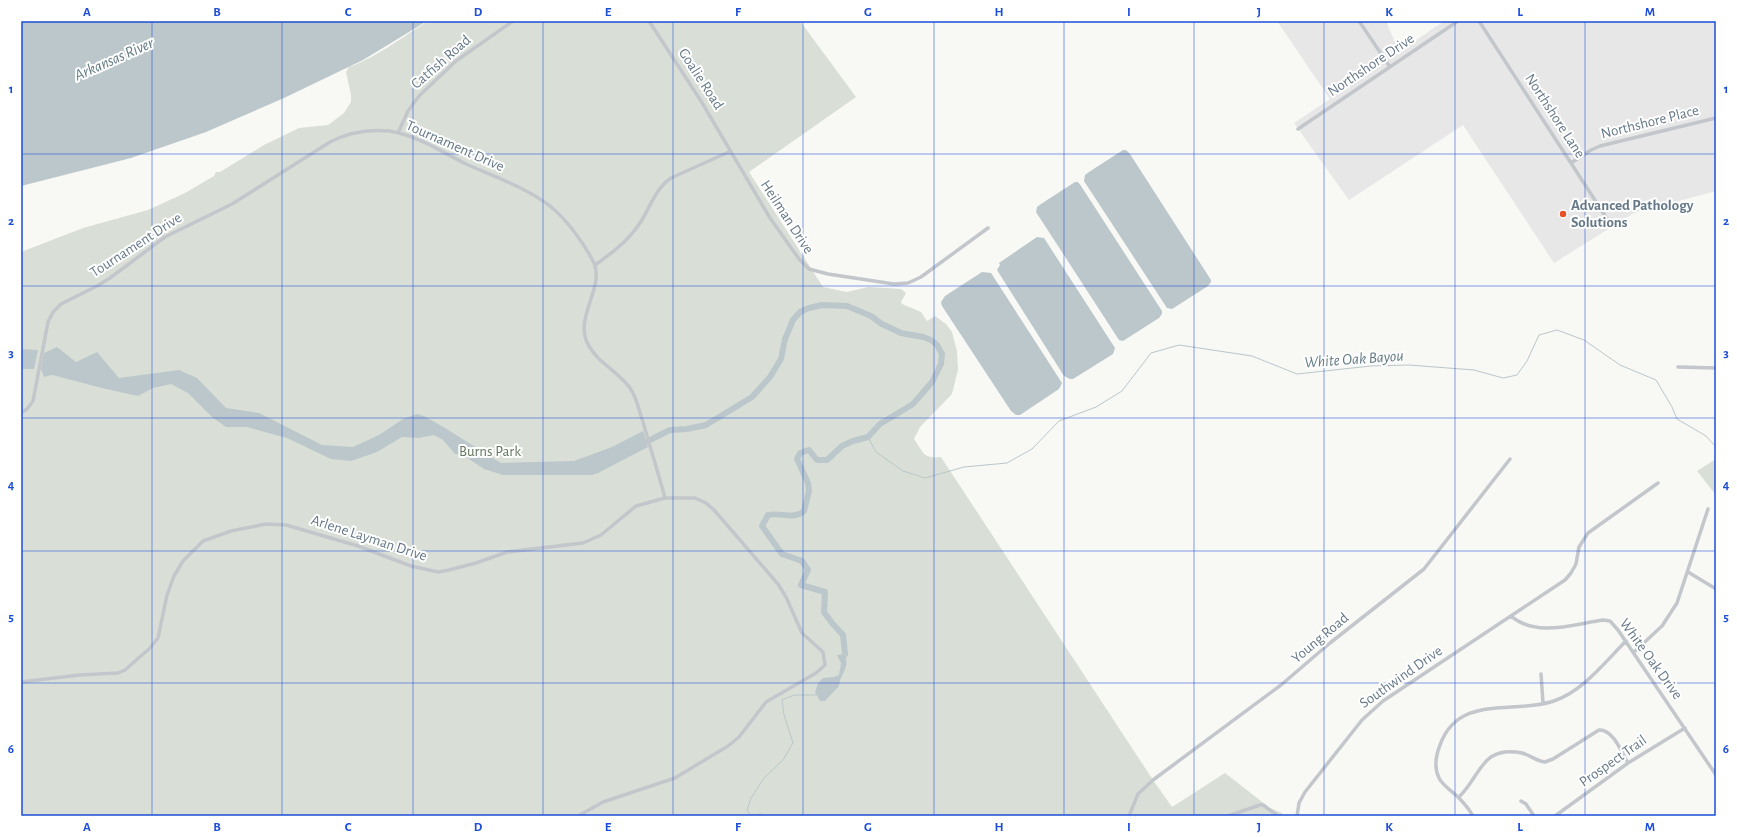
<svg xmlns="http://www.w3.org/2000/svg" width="1737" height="837" font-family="'Alegreya Sans',sans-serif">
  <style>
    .built { fill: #e6e7e6 }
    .green { fill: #d9dfd6 }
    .water { fill: #bbc7cb }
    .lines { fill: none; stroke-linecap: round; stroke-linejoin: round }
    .stream { stroke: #bbc7cb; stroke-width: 1 }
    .river { stroke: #bbc7cb; stroke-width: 6 }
    .minor { stroke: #c3c7cb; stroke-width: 3.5 }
    .grid { fill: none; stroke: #1d4ed8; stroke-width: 1; stroke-opacity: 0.55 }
    .poi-dot { fill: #e75125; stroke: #fff; stroke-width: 1.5 }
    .labels { text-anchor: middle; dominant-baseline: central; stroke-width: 4; stroke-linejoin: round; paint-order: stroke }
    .street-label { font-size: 15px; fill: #667887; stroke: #fff }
    .poi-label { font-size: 15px; font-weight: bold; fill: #667887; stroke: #fff; text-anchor: start }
    .park-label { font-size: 15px; fill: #667861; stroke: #fff }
    .water-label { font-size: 16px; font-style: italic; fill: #627a82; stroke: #fff }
    .neatline { fill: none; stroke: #1d4ed8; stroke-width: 1.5 }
    .grid-label { font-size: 13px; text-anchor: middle; font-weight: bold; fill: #1d4ed8 }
  </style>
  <rect width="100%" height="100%" fill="#f8f8f5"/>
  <path class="built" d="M1277,21h109l13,31 45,-31h272v170l-82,22 -80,50 -91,-138 -114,75 -55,-77 36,-24z"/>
  <path class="green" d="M428,21h372l56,76 -107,75 74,115 24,5 21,-5 33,2 5,4 -5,9 1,2 19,8 6,9 8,-5 11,8 6,8 5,19 1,19 -6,24 -32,33 -6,12c10,14 9,20 27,18l212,323 19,27 53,-34 45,35 12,5v3h-1261v-564l62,-24 65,-18 37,-17 29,-17 2,-4h4l44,-27 35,-17 29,-3 16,-12 7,-11v-7l-5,-23 3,-5c23,-7 57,-32 79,-46z
    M1716,459v36l-19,-24z"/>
  <path class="water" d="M21,21h406l-64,39 -79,38 -78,34 -75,26 -110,28z
    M1123,150h3l4,4 81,126v2l-3,4 -36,23 -5,-1 -83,-127 1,-6 4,-3z
    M1075,182h3l3,4 81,125v3l-3,4 -36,23 -4,-1 -83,-128 1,-5 4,-3z
    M1037,237l7,1 71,110 -2,6 -40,25h-3l-6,-3 -67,-106 3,-5 -1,-2z
    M982,272l9,1 71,110 -3,6 -39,26h-4l-5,-4 -69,-105 -1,-4 4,-6z
    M57,347l19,15 21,-10 22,26 60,-8 18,8 29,30 33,5 63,32 31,2 26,-12 24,-16 14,-5 7,2 21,12 56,35 73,-2 38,-14 31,-16 5,16 -50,26 -6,2h-89l-19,-6 -21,-14 -8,-1 -12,-14 -9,-5 -15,3 -17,-1 -25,15 -26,9 -20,-2 -44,-21 -40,-11h-21l-14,-10 -24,-24 -17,-9 -18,4 -15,8 -32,-7 -54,-14 -8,2 -3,-8 3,-16z
    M21,349l17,1 -4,19h-13z
    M845,654c5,16 -5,19 -6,32l-14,15h-5l-5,-9 3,-9 5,-5 11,-1 5,-2 2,-12 -4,-8z"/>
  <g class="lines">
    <path class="stream" d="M868,437l8,15 27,19 22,7 39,-11 43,-4 25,-14 27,-28 37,-14 26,-16 29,-38 28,-8 73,11 45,18 74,-8 38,-1 65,5 29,8 14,-3 10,-14 12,-26 18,-5 27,10 36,25 36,15 16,27 5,12 29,17 10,11
      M768,816l-7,-2 -11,1 -3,-5 4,-12 13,-20 19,-18 10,-17 -9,-28 -2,-15 12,-5h22"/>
    <path class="river" d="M648,441l22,-11 17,-1 19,-4 46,-28 18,-20 11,-18 4,-20 8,-19 7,-8 9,-4 13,-3 25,1 24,10 11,8 19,9 22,4 8,3 6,5 5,9 -1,10 -9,18 -19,22 -33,20 -12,13 -15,4 -11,5 -15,14h-10l-8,-10 -9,3 -3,6 11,24 1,8 -5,20c-9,9 -24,1 -36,4l-6,11 20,28 20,7 6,9 -7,15 24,7 -1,20 8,11 11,12 2,19"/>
    <path class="minor" d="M649,21l52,80 69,117 29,41 10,10 19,5 66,10 14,-1 13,-6 67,-49
      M1359,21l31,46
      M1479,21l132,204
      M1298,129l160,-108
      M398,133l10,-22 11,-15 37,-35 57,-40
      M1571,163l20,-13 9,-4 116,-28
      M595,265c17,-12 33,-24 45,-42 10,-15 15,-34 31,-45l60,-27
      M1678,367l38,1
      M21,413l6,-4 6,-8 15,-79 5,-10 8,-8 36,-18 13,-8 55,-41 67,-33 98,-62c19,-10 38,-13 59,-11 27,4 53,21 77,33 27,12 61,24 84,42 17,14 34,37 44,57 10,23 -17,52 -8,77 9,22 31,30 44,48 7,10 9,23 13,34 7,25 15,50 22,76
      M1688,572l28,17
      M1511,616c25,22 63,8 92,4l7,1 8,9 98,145
      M1634,652l28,-26 15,-23 31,-94
      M1541,674l2,29
      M21,682l58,-7 39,-2 7,-3 25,-22 8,-10 9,-43 7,-19 9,-15 20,-20 28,-10 35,-7 20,1 72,21 53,20 27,6 11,-2 27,-7 31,-11 76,-9 18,-8 35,-29 29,-8h30l11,5 8,7 64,74 8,13 16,36 21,19 2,13 -9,8 -50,29 -27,35 -11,9 -53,32 -72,24 -25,14
      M1459,797c22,-21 22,-52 63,-44 8,2 14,8 23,9l8,-3 46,-29c14,-1 23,23 29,33
      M1521,801l5,3 8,12
      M1129,816l9,-22 15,-14 128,-95 49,-42 94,-74 86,-110
      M1228,816l32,-11h3l15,11
      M1297,816l2,-13 6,-11 57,-72 21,-19 182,-121 6,-7 5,-9 3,-17 9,-14 70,-50
      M1473,816c-4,-7 -9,-13 -15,-19 -6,-6 -15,-11 -19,-19 -5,-10 -3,-23 1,-33 19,-52 74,-30 114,-44 29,-10 51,-39 72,-60
      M1555,816l73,-53 57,-35"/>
  </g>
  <path class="grid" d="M152,21v795M282,21v795M413,21v795M543,21v795M673,21v795M803,21v795M934,21v795M1064,21v795M1194,21v795M1324,21v795M1455,21v795M1585,21v795M21,154h1695M21,286h1695M21,418h1695M21,551h1695M21,683h1695"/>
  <circle class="poi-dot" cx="1563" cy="214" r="4"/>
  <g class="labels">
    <g class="street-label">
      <text transform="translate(441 62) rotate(-41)">Catfish Road</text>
      <text transform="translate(1371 65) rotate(-34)">Northshore Drive</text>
      <text transform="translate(701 79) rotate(57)">Goalie Road</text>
      <text transform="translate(1555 116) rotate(57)">Northshore Lane</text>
      <text transform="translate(1650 122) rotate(-14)">Northshore Place</text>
      <text transform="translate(455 146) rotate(24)">Tournament Drive</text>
      <text transform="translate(787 217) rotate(57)">Heilman Drive</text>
      <text transform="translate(136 245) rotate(-33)">Tournament Drive</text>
      <text transform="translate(369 538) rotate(18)">Arlene Layman Drive</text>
      <text transform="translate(1320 638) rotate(-40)">Young Road</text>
      <text transform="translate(1651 659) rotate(54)">White Oak Drive</text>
      <text transform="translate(1401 677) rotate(-35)">Southwind Drive</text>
      <text transform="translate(1613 761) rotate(-35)">Prospect Trail</text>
    </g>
    <g class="poi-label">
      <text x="1571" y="205">Advanced Pathology<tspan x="1571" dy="17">Solutions</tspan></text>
    </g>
    <g class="park-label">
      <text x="490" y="451">Burns Park</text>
    </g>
    <g class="water-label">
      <text transform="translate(114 59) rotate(-24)">Arkansas River</text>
      <text transform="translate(1354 359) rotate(-4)">White Oak Bayou</text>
    </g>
  </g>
  <rect width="1737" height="837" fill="none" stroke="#ffffff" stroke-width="44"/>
  <rect x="22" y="22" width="1693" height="793" class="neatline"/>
  <g class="grid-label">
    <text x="87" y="16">A</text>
    <text x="217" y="16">B</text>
    <text x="348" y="16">C</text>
    <text x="478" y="16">D</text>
    <text x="608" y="16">E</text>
    <text x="738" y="16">F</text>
    <text x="868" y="16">G</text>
    <text x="999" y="16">H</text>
    <text x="1129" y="16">I</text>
    <text x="1259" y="16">J</text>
    <text x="1389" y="16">K</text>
    <text x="1520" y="16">L</text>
    <text x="1650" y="16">M</text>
    <text x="11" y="93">1</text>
    <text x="1726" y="93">1</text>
    <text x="11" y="225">2</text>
    <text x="1726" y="225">2</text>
    <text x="11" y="357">3</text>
    <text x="1726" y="357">3</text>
    <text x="11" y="489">4</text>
    <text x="1726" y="489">4</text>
    <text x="11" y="621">5</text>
    <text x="1726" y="621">5</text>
    <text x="11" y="753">6</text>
    <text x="1726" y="753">6</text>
    <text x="87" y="831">A</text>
    <text x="217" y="831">B</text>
    <text x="348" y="831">C</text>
    <text x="478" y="831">D</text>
    <text x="608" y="831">E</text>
    <text x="738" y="831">F</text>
    <text x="868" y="831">G</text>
    <text x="999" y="831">H</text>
    <text x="1129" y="831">I</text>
    <text x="1259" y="831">J</text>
    <text x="1389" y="831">K</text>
    <text x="1520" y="831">L</text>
    <text x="1650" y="831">M</text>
  </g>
</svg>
